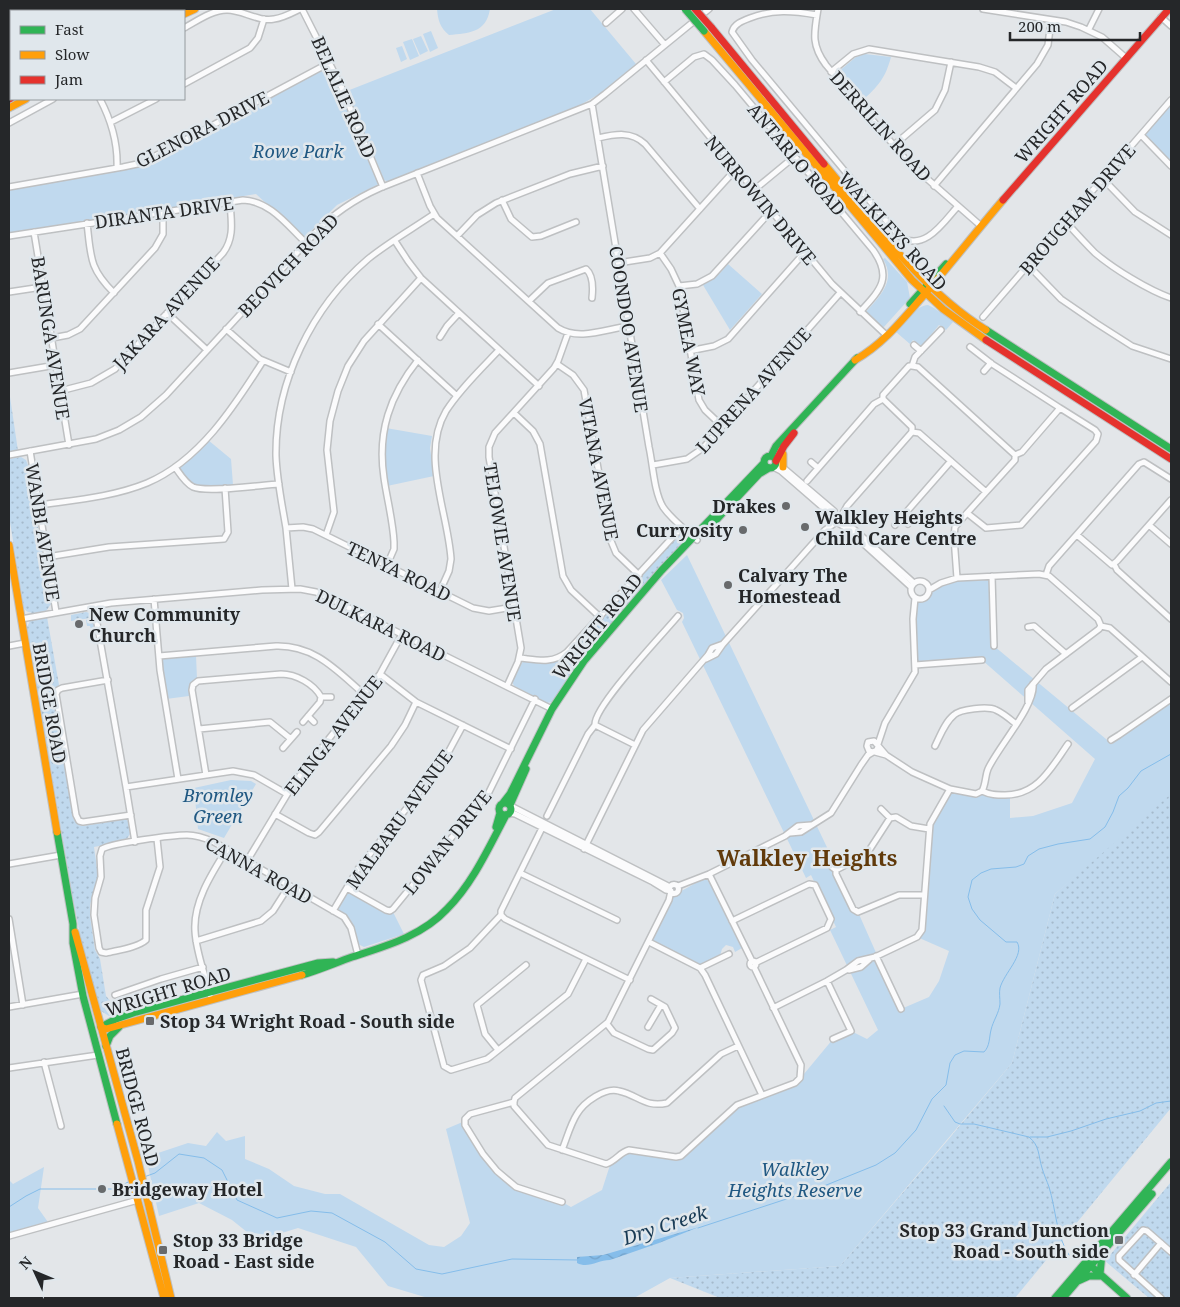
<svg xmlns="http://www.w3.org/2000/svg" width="1180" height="1307" font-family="'Noto Serif',serif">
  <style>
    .grass { fill: url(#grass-dots) }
    .park { fill: #c0d9ee }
    .water { fill: url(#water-waves) }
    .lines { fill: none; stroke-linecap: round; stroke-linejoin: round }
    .stream { stroke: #85bdea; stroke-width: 1 }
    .street-casing { stroke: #bec0c2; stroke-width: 8 }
    .fast-casing { stroke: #bec0c2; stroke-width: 9 }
    .slow-casing { stroke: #bec0c2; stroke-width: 9 }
    .jam-casing { stroke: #bec0c2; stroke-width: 9 }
    .street { stroke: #fbfbfc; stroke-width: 5 }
    .fast { stroke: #30b455; stroke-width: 7 }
    .slow { stroke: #ff9f0a; stroke-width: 7 }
    .jam { stroke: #e5322d; stroke-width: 7 }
    .fast-bridge-casing { stroke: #bec0c2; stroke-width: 9; stroke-linecap: butt }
    .jam-bridge-casing { stroke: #bec0c2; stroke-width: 9; stroke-linecap: butt }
    .fast-bridge { stroke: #30b455; stroke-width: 7 }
    .jam-bridge { stroke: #e5322d; stroke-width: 7 }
    .poi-dot { fill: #686a6c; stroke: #e0e7ec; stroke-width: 2 }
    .labels { text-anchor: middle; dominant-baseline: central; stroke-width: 5; stroke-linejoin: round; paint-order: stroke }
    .street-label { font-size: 18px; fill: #252729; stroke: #e0e7ec }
    .park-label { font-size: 18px; font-style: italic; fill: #205882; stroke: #e0e7ec }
    .poi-label { font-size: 18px; font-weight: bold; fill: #252729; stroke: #e0e7ec; text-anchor: start }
    .water-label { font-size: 19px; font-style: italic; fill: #193b55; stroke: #e0e7ec }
    .district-label { font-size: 22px; font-weight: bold; fill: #613a0b; stroke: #e0e7ec }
  </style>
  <defs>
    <pattern id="grass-dots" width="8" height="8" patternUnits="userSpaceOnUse" patternTransform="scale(1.25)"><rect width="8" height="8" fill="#c0d9ee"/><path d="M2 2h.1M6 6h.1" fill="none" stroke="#a5bacc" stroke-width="1.8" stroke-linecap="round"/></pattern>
    <pattern id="water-waves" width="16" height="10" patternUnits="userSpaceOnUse" patternTransform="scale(1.25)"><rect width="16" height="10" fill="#85bdea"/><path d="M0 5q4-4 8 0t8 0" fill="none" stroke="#73a2c9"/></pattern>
  </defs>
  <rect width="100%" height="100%" fill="#e3e6e9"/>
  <path class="grass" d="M9,390l9,61 -9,1z
    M21,457l5,3 2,5 23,139 -5,7c-8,1 -18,5 -22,-3l-15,-92v-57z
    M683,533l4,6 -1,3 -71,77 -36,43 -10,-9 109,-119z
    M86,612l4,1 5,16h-4l-1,-3h-3l-1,-6 5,-2 -20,3v-6z
    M47,617l12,68 -6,8 20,125 5,7 5,1 42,-7 3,2 2,13 -4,6 -32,7 4,28 -8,30v11l5,34 5,9 6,37 7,8 4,12h-8l-8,-5 -18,-62 -10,-50 -46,-272 3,-6z
    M1171,789v319l-156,190h-295l-50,-20 170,-12 107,-125 65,-78 43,-169z
    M1171,1182v116h-22l-44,-37z"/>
  <path class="park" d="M437,9h53c-4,24 -21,24 -41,26 -9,-7 -11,-15 -12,-26z
    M556,9h34l46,55 -35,29 -26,15 -186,74 -5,-2 -37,-89z
    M431,31l7,17 -8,4 -7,-18z
    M421,36l7,15 -8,4 -7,-16z
    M412,39l7,17 -9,4 -7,-18z
    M402,46l5,13 -6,3 -5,-14z
    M865,54l26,3c-6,22 -12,28 -29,44l-24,-29 18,-15z
    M328,65l51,119 -42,21 -33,33 -48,-44 -247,40v-45l131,-23z
    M1171,100v66l-30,-31z
    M885,258l22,24 3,16 -27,30 -17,-16c13,-15 31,-31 17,-53z
    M728,264l34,30 -32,36 -27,-45 17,-12z
    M928,305l6,3 19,14 -7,8 -7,-5 -17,21 -9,-6 -3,4 -14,-12c9,-10 19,-26 32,-27z
    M386,428l46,8 -2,12 4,28 -47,10 -3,-37z
    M208,440l23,19 2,26 -31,2 -10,-2 -13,-15 1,-4z
    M687,555l171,357 43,97 28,-12 10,-16 10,-30 -32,-14 5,-7 8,-106 20,-35 60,6v23l23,-2 39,-13 23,-44 -113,-99 -66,7 -1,-69 42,-20 35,-2 2,70 118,98 59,-44v94l-116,100 -43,169 -172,203 -170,12 -36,20h-206l-40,-12 -32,-39 -58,-19 -26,8 -25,-4 -15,-12 -33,-17 -40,13 -13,-59 42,-14 18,3 11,-14 9,9 19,-5v23l24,10 25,17 31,8h15l89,51 15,2 17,-11 9,-13 -24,-94 19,-8 29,46 30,24 38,11 9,5 31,-17 9,-28 16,-12 52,6 58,-51 62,-25 34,-41 18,-8 16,8 11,-9 -48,-100 6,-3 -25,-52 -5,3 -124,-256 2,-4 -1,-5 -6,-3 -16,-30z
    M569,653l10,9 -27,40 -5,1 -33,-17 -2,-5 11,-20c17,2 32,5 46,-8z
    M196,655l1,24 -7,6 -1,11 -23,3 -5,-39 3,-2z
    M231,780l20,1 5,3 -32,54 -26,-9 -4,-41z
    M703,879l7,2 32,67 -7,4 -2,-5 -7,-2 -4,4 -2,7 -16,8h-5l-44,-21 -3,-6 18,-37 6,-6z
    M349,893l35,20 9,-1 11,22 -40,13 -6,-3 -8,-25 -12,-10 7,-14z
    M44,1167l-6,41 12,17 -41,11v-56l4,4z"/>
  <path class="water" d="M699,1227l-40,16 -49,17c-12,0 -22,9 -33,3v-6l26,-2z"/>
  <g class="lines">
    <path class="stream" d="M944,1106l11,16 5,2h14l55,13c11,9 9,18 13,31 2,7 5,13 7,19 7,22 7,49 20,68
      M1030,1137h17l24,-6 35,-12 34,-8 16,-8 15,-2
      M144,1177l11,-4 24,-19 25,4 18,12 15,30 40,18 34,-7 21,2 53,29 31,27 26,5 70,-15 66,1
      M9,1207l17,-11 14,-7h75l15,-8
      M698,1228l116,-38 62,-25 19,-12 21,-23 16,-31 14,-14 4,-22 5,-8 9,-4 20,1c6,-6 5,-14 7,-22 2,-9 8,-17 9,-26 0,-6 -1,-11 0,-16 4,-15 25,-33 17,-46h-11l-26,-22 -8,-11 -4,-12 4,-17 9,-7 10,-4 25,-2 8,-3 4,-8 11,-7 19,-5 32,-5 15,-12 8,-15 6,-16 9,-8 13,-17 30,-17"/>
    <g class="street-casing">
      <path id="street" d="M302,9l39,77 42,101
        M634,9l31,36
        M818,9c-4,24 -7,36 8,56l82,97 73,64
        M983,9l83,13 15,5 21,10 24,21
        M48,11l4,-2
        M817,15c-24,-4 -44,-6 -67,3 -8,3 -16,6 -18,14l20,28 147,176c25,17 44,-13 59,-30
        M1161,17l10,9
        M606,23l16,-14
        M184,28c13,-7 28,-18 43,-18 16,0 31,12 47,9 9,-1 18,-6 26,-10
        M1089,29l10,-20
        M9,33l2,-2
        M646,60l186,224 52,49
        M831,72l22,-18 16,-5 110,18 16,5 21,16
        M664,82l30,-25 10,-3 8,6 23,25 138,165c20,28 7,40 -13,62
        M184,84l66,-36 8,-10 6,-19
        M9,90l2,2
        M100,99c11,21 18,45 17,69
        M592,104l57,343c4,18 5,45 14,60 9,13 23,23 34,33
        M111,122l45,-23
        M9,123l44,-24
        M1141,135l30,31
        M598,138c18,-4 33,-7 47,6l55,65
        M893,146l42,-36 10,-20 6,-28
        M417,173l13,33 7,12 121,110c21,13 48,1 71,-2
        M1103,179l32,33 36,23
        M934,186l103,-122 11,-19 3,-25
        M9,187l114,-20 19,-4 187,-100
        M754,190l40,-33
        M502,200l9,19 21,18 9,-1 35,-14
        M1066,222c9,10 19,21 29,31 19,16 53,37 76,45
        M87,223c4,34 2,45 27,70
        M34,232l35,213
        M9,236l234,-36c27,1 44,25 63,43
        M457,236l20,-21 19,-12 74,-29 33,-8
        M395,241l13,20 13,17 118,108
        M660,253l11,16 8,17 20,114 6,10 17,16
        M618,263l32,-5 10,-5 76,-84
        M1028,265l33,34 35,24 36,23 39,13
        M679,286l18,-2 15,-8 59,-65
        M9,292l33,-5
        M529,301l19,-18 38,-14c7,6 7,20 6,29
        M167,313l40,37
        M983,317l188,-217
        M378,324l79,72
        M226,329l34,30 31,13
        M440,337l7,-11 12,-13
        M52,338l16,-3 12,-6 75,-81 8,-14v-23
        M914,345l7,6
        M970,347l22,17 68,44
        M689,351l25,-5 14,-7 77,-87
        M557,364l16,11 11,15 27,151 5,12 23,22
        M912,366l6,1 97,88
        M984,371l7,-8
        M9,373l47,-8
        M60,391l31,-8 24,-14 108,-116c12,-16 8,-33 7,-51
        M883,399l29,28v5l7,1 67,59
        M514,413l19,18 7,13 23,132 8,14 29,27
        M30,451l26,161
        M9,455l87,-16 23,-9 22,-13 25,-22 149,-162c19,-20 40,-34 65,-45l212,-84 13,-10 104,-85
        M811,462l7,6
        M653,465l34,-6 16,-11 137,-155
        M780,465l54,46
        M175,467c5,7 10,16 18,20 14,6 68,-2 86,-3
        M773,467l8,4 46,40 3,6
        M807,481l67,-77 9,-5v-4l26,-29h3l3,-9 26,-27
        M39,505c35,-5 74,-8 108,-22 52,-22 87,-76 116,-122
        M842,515l5,-9 65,-74
        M842,517l5,6 67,60
        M901,518l7,6
        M838,523l7,4 66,60
        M895,525l56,-64
        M1149,525l22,19
        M286,528l17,-1 10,2 160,79 16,3 24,-4
        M326,535l8,-23 -7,-62 3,-29 8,-30 10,-25 16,-25 57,-63
        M1077,535l35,30 5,-4 54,-61
        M47,557l62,-10 115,-8 4,-7 -3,-44
        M1114,564l3,6 54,49
        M387,565l7,-16v-7c-1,-21 -7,-43 -10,-64 -7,-46 6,-83 34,-118
        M1046,575l3,-9 90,-102 5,-2 27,17
        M992,576l2,70
        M957,578l-3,-41 1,-10 12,-14 19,15 35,-3 75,-84 2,-7 -3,-4 -35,-22 -38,44 -7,3v5l-48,53
        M911 590a9 9 0 1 1 18 0a9 9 0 1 1-18 0Z
        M292,589c-2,-21 -4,-41 -6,-61 -4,-24 -9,-47 -10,-72 -1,-74 36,-149 92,-197 21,-17 44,-30 66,-45
        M929,590l12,-7 16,-5 82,-4 10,2 49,43 3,7 9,2 61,54
        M440,591l9,-20 2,-12c-3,-47 -31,-104 -5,-148 14,-22 35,-42 53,-61
        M154,599l6,71 18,109
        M94,606l32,181 9,55
        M21,619l90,-16 151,-13 38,-1 16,3 11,5 225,112
        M1028,627l6,-1 32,28
        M9,646l16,-3
        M159,656l117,-10c39,-1 61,25 88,48
        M520,658c18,2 32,6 47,-6l115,-125
        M706,659l10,-5 7,-10 102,-114 10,-7
        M915,665l67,-5
        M380,674l36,28 95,47
        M108,680l-46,8 -4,2 -2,4 20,121 3,6 4,1 48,-7
        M507,686l11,-24 3,-14 -32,-191v-10l6,-14 59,-65 4,-7 10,-28
        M321,697h10
        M1028,702v-12l18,-21 53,-40 2,-3
        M1072,708l70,-51
        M308,716l6,6
        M595,725l40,20
        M199,729l71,-7 21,17
        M1111,740l8,-5 52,-36
        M878,744l7,-21 30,-51 -2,-53 2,-21
        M878,746l-1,4 -4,2 -4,-1 -2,-5 1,-4 6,-1 12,14
        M935,746c5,-10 10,-24 19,-31 6,-6 34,-9 42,-5 7,3 14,9 20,14
        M283,748l14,-16
        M875,752l11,3 26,17 38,17 26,5 6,-3c8,4 15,4 23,4 33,0 46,-27 63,-51
        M206,775l-14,-85 1,-5 5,-4 83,-7c15,0 33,10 40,23l-1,5 -17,20
        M126,787l107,-16 21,4 33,19
        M982,791c4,-7 3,-15 6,-22 10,-22 48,-64 45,-85
        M511,806l159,81
        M881,809l9,9
        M509,813l6,1 138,68 13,8 5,1
        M275,814l34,19 6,2 4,-3 72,-86 14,-21 11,-23
        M547,816l41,-82 7,-9c-2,-18 68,-91 83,-109
        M544,824l-43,87v4l-31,33 -26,18 -21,9 -2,5 23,86 7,4 36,-11 4,-3 77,-62 18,-35
        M790,833l11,-1 30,-19 30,-48 7,-10 5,-3
        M157,839l3,28 -14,43v30c-9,8 -28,10 -40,13l-5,-1 -2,-4 -5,-33 1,-17 6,-21 -1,-21 2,-7c10,-6 71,-14 85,-14 9,0 18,3 27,7l130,75 7,11 7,27
        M584,849l59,-119 65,-75 4,-7 11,-4
        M827,855l5,12 4,3v4l17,35 5,3 41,-17h25
        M247,861l47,-78 86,-109 22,-40
        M9,864l52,-9
        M836,870l27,-14 7,-7 20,-31 6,-1 15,9 18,3
        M520,873l97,47
        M709,874l43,87
        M669.5 889a4.5 4.5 0 1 1 9 0a4.5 4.5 0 1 1-9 0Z
        M678,886l31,-12 76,-38 13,-10 13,-1
        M347,888l39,22 4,1 3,-2 96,-117 46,-93
        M333,911l25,-42 84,-105 21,-39
        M501,915l4,4 125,61
        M9,919l14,86
        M732,921l77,-37 6,1 16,34 -4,9 -72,35
        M196,941l65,-20 12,-10 16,-25
        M649,942l51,26 5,7 57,120
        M876,956l25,53
        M750 964a3 3 0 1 1 6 0a3 3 0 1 1-6 0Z
        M700,968l29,-14
        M849,970l12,-3 9,-8
        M827,981l24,50 -18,8
        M115,995l46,-16 42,-12
        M210,995c-5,-21 -14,-43 -15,-64 -2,-29 17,-58 32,-82
        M9,1007l74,-13
        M773,1008l54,-27 19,-11 12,-9 17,-4 42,-20 5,-7 8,-106 20,-35
        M607,1024l7,9 34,16 5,1 19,-17 3,-5 -10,-21 -14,-8
        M648,1027l13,-22
        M498,1050l-13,-16 -8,-29 49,-40
        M44,1062l17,64
        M9,1068l89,-13
        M514,1102v4l34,39 58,19c10,-3 14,-12 23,-14l47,7 5,-1 56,-51 58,-22 5,-5 1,-13 -47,-98
        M514,1102l1,-4 93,-76 61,-122 2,-9
        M514,1102l-44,12 -5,5v6l18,29 14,17 19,16 46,15
        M562,1150c5,-12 8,-25 15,-36 7,-12 28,-27 42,-23 19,4 26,17 48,12l54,-49 17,-8
        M9,1236l129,-36
        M1134,1275l27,-32
        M1161,1298l-42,-38v-4l24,-26 4,1 24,21"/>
    </g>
    <g class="fast-casing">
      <path id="fast" d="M910,304l36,-40
        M986,330l185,119
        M764 462a6 6 0 1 1 12 0a6 6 0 1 1-12 0Z
        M771,456l5,-10 81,-88
        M704,533l55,-59 10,-6
        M499 809a6 6 0 1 1 12 0a6 6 0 1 1-12 0Z
        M503,803l7,-9 42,-85 32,-48 77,-90 102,-107
        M510,805l16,-36
        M496,827l4,-14
        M57,832l16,92v19l10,53 34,128
        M302,975c17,-5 33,-12 50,-18 34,-11 70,-21 95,-48 26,-26 42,-62 59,-94
        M101,1027l15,-8 20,-7 182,-49 15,-1
        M106,1046l4,-10 9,-9
        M1091,1266l36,32
        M1100,1274l2,-20
        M1078,1281l11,-5h13
        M1055,1298l116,-136
        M1063,1298l89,-104"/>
    </g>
    <g class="slow-casing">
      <path id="slow" d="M184,14l11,-5
        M704,31l208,249 31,29 43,31
        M9,108l17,-9
        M824,164c49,59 97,125 162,166
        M855,360c25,-14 43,-35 62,-57 29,-33 57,-69 86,-103
        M783,454v13
        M9,545l48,287
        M75,932l63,229 33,137
        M101,1027l5,2 196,-54
        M117,1124l47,174"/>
    </g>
    <g class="jam-casing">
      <path id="jam" d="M174,11l5,-2
        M711,27l113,137
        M9,99l2,-1
        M1003,200l166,-191
        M986,340l185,119
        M776,461l8,-15 10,-13"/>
    </g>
    <use href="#street" class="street"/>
    <use href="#fast" class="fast"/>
    <use href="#slow" class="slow"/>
    <use href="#jam" class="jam"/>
    <g class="fast-bridge-casing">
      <path id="fast-bridge" d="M685,9l19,22"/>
    </g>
    <g class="jam-bridge-casing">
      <path id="jam-bridge" d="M695,9l16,18"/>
    </g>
    <use href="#fast-bridge" class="fast-bridge"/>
    <use href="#jam-bridge" class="jam-bridge"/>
  </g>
  <g class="poi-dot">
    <circle cx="786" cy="506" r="5"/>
    <circle cx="805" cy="527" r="5"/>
    <circle cx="743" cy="530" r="5"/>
    <circle cx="728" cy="585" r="5"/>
    <circle cx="79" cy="624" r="5"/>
    <rect x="145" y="1016" width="10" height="10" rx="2.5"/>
    <circle cx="102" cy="1189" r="5"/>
    <rect x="1114" y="1235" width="10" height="10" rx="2.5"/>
    <rect x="158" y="1245" width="10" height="10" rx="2.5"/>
  </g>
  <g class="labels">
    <g class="street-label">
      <text transform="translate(344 97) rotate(66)">BELALIE ROAD</text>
      <text transform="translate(1061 111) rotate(-49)">WRIGHT ROAD</text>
      <text transform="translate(881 126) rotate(48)">DERRILIN ROAD</text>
      <text transform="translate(202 129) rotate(-27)">GLENORA DRIVE</text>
      <text transform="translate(797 159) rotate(50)">ANTARLO ROAD</text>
      <text transform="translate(761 200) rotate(50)">NURROWIN DRIVE</text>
      <text transform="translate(1077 209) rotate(-49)">BROUGHAM DRIVE</text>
      <text transform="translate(164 212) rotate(-8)">DIRANTA DRIVE</text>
      <text transform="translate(893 231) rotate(48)">WALKLEYS ROAD</text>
      <text transform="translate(288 265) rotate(-46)">BEOVICH ROAD</text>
      <text transform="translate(166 313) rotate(-47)">JAKARA AVENUE</text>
      <text transform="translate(629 329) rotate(81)">COONDOO AVENUE</text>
      <text transform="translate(51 338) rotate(81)">BARUNGA AVENUE</text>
      <text transform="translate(689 342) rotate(79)">GYMEA WAY</text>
      <text transform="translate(753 390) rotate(-48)">LUPRENA AVENUE</text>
      <text transform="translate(599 469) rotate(79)">VITANA AVENUE</text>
      <text transform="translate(43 532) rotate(81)">WANBI AVENUE</text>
      <text transform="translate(503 542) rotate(81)">TELOWIE AVENUE</text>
      <text transform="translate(399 571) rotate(26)">TENYA ROAD</text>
      <text transform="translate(381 625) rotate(26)">DULKARA ROAD</text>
      <text transform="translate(597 626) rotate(-51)">WRIGHT ROAD</text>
      <text transform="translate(50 703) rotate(80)">BRIDGE ROAD</text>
      <text transform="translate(333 735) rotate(-52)">ELINGA AVENUE</text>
      <text transform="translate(399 819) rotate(-54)">MALBARU AVENUE</text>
      <text transform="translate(447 842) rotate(-51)">LOWAN DRIVE</text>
      <text transform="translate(259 870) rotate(29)">CANNA ROAD</text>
      <text transform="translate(168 991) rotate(-17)">WRIGHT ROAD</text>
      <text transform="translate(138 1107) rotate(75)">BRIDGE ROAD</text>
    </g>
    <g class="park-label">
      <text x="298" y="151">Rowe Park</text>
      <text x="218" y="795">Bromley<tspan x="218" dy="21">Green</tspan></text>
      <text x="795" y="1169">Walkley<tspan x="795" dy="21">Heights Reserve</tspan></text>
    </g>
    <g class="poi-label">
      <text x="776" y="506" text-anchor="end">Drakes</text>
      <text x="815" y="517">Walkley Heights<tspan x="815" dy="21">Child Care Centre</tspan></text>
      <text x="733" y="530" text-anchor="end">Curryosity</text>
      <text x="738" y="575">Calvary The<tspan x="738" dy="21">Homestead</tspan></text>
      <text x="89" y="614">New Community<tspan x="89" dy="21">Church</tspan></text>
      <text x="160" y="1021">Stop 34 Wright Road - South side</text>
      <text x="112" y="1189">Bridgeway Hotel</text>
      <text x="1109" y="1230" text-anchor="end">Stop 33 Grand Junction<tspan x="1109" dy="21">Road - South side</tspan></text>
      <text x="173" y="1240">Stop 33 Bridge<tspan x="173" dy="21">Road - East side</tspan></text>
    </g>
    <g class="water-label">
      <text transform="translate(665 1225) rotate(-18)">Dry Creek</text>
    </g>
    <g class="district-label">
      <text x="807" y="857">Walkley Heights</text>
    </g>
  </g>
  <rect width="1180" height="1307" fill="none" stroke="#252729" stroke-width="20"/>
  <rect x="10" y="10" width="175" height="90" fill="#e0e7ec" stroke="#959a9e"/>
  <rect x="20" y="26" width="25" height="8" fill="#30b455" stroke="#959a9e"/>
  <text x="55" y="35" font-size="15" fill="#252729">Fast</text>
  <rect x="20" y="51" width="25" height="8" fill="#ff9f0a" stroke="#959a9e"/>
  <text x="55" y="60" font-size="15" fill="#252729">Slow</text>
  <rect x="20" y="76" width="25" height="8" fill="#e5322d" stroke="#959a9e"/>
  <text x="55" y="85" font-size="15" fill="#252729">Jam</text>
  <g transform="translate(35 1272) rotate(314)" stroke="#e0e7ec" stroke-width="4" paint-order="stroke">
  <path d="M0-4L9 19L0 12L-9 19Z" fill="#252729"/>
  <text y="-8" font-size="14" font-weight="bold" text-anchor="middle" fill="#252729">N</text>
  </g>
  <path d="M1010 32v8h130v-8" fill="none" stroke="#252729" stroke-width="2.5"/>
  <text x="1018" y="32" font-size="15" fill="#252729" stroke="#e0e7ec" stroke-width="4" paint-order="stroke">200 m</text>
</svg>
